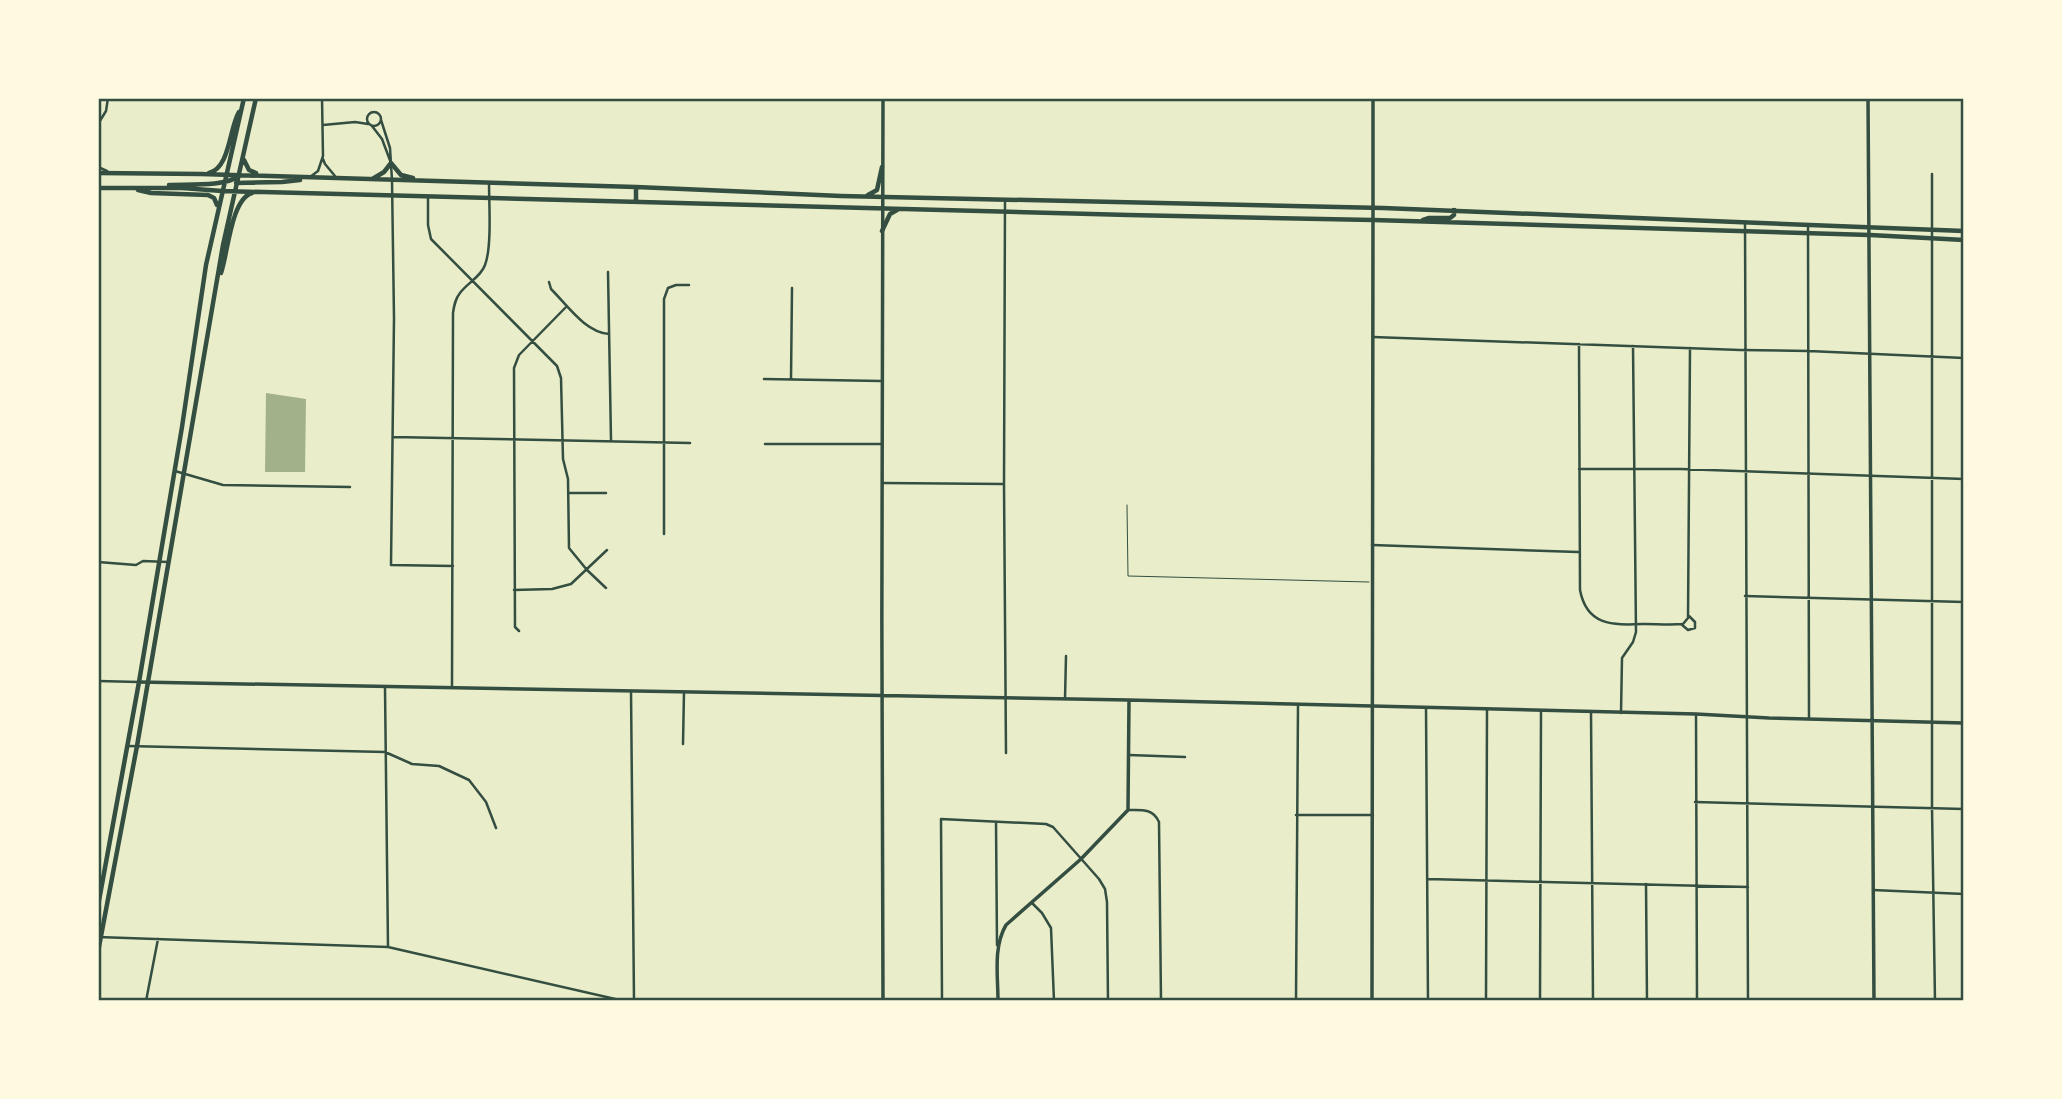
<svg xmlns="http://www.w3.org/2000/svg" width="2062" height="1099" font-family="Signika,sans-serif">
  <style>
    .water { fill: #a3b18a }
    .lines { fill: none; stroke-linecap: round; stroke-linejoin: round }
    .service { stroke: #344e41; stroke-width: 1 }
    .minor { stroke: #344e41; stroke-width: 2.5 }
    .tertiary { stroke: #344e41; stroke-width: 3.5 }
    .secondary { stroke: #344e41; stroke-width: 3.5 }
    .primary { stroke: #344e41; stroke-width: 4.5 }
    .neatline { fill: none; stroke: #344e41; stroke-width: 2.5 }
  </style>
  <rect width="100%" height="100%" fill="#e9edc9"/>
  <path class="water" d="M266,393l40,6 -1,73h-40z"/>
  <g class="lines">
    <path class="service" d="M1127,505l1,71 241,6"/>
    <path class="minor" d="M98,103l1,-5
      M367 119a7 7 0 1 1 14 0a7 7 0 1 1-14 0Z
      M381,120l9,28 2,32 2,138 -3,247 62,1
      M98,124l8,-13 2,-13
      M323,125l32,-3 13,2
      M372,126l10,13 9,24
      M323,159l2,5 10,12
      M98,167l9,4
      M1932,174v634l3,193
      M310,177l8,-6 5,-15 -1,-58
      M428,196v29l3,14 126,127 4,12 2,81 5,20 1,69 18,22 19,18
      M1005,200l-1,284 2,269
      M1745,223l3,778
      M1808,225l1,494
      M608,272l3,168
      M549,282l2,7c17,17 34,43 58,45
      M1373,337l367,13 69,1 155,7
      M1579,344l1,246c7,37 34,35 65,34 12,0 25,1 38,0l5,-6 2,-270
      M764,379l117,2
      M791,379l1,-91
      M393,437l297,6
      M765,444h117
      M1579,469h102l283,10
      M175,471l48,14 127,2
      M883,483l121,1
      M569,493h37
      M664,534v-235l4,-11 8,-3h13
      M1372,545l206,7
      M98,562l38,3 7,-4 25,1
      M514,590l38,-1 19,-5 36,-34
      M1745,596l219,6
      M1681,624l7,6 7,-2v-6l-6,-6
      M519,631l-4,-4 -1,-259 5,-13 48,-49
      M98,681l41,1
      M452,687l1,-374c1,-7 2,-14 7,-20 7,-10 21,-16 25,-28 7,-18 4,-62 4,-82
      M385,688l3,259
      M631,691l3,310
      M1065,699l1,-43
      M1426,708l2,293
      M1591,712l2,289
      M1621,713l1,-55 11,-16 3,-10 -3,-286
      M1696,714l1,287
      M683,744l1,-52
      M128,746l257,6 27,12 27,2 30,14 17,22 10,26
      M1129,755l56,2
      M1695,802l269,7
      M1128,810c13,0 25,-2 31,12l2,179
      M1296,815h77
      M996,822l1,123
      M1427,879l321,8
      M1646,884l1,117
      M1873,890l91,4
      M1032,903l10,10 9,15 3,73
      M98,937l290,10 236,54
      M1296,1000l38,1
      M146,1001l12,-62
      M942,1001l-1,-182 105,5 7,3 46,52 6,10 2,13 1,99
      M1296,1001l2,-296
      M1486,1001l1,-291
      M1540,1001l1,-290"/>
    <path class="tertiary" d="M883,98c-1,301 -2,602 0,903
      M1868,98l6,903
      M1373,207v-109
      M139,682l990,18 567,14 73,4 195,5
      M998,1001c0,-25 -5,-54 8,-76l75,-66 47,-49 1,-110"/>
    <path class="secondary" d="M1372,1001l1,-794"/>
    <path class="primary" d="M244,160l5,10 7,3
      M98,173l103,1 435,13 205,9 542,12 581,23
      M209,173c21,-5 20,-44 30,-61
      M374,178l10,-6 7,-9 10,12 12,3
      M236,183l46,-1 18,-2
      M169,185c18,-1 57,2 69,-9
      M636,187v14
      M98,188h84l40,3 907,24 244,5 497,15 94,5
      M138,190l13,3 57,2 6,3 3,7
      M868,195l9,-5 5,-23
      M1423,220l6,-2h21l4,-3v-5
      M882,231l8,-17 7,-4
      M221,273c7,-20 10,-74 31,-80
      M98,906l41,-224 43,-255 24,-162 38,-167
      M98,952l39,-206 86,-501 33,-147"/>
  </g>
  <rect width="2062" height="1099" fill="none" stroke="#fefae0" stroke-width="200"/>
  <rect x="100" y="100" width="1862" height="899" class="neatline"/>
</svg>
